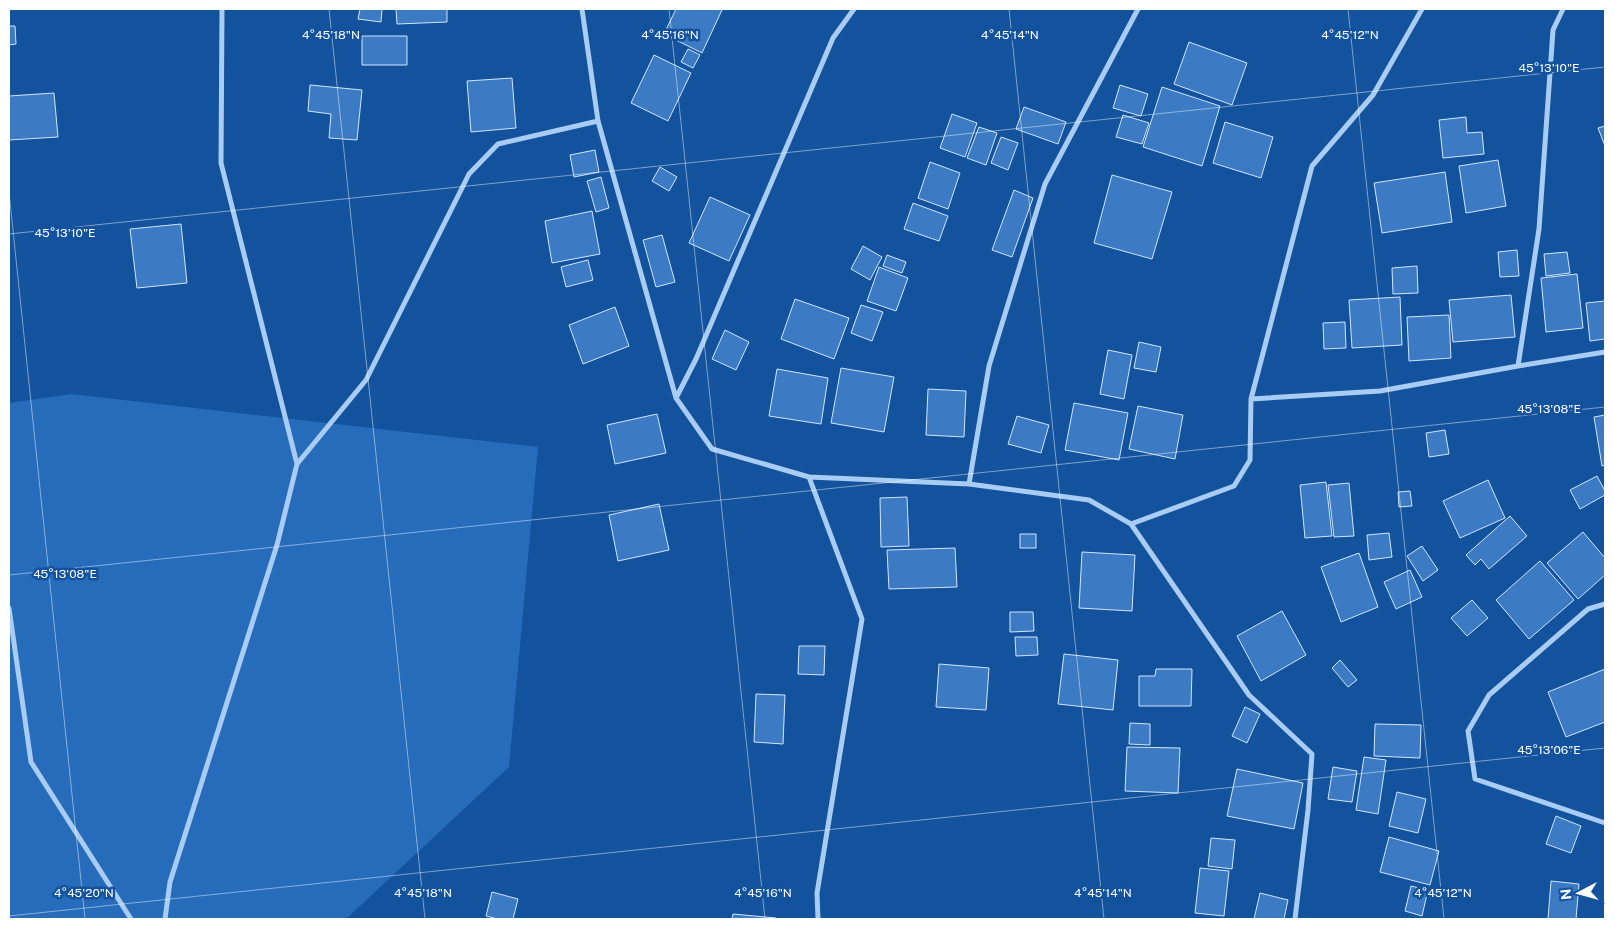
<svg xmlns="http://www.w3.org/2000/svg" width="1614" height="928" font-family="'Public Sans',sans-serif">
  <style>
    .green { fill: #266cbb }
    .building { fill: #3c7bc4; stroke: #d1e6fd }
    .lines { fill: none; stroke-linecap: round; stroke-linejoin: round }
    .street { stroke: #a9ccf4; stroke-width: 5 }
    .ticks { fill: none; stroke: #fff; stroke-width: 1; stroke-opacity: 0.45 }
    .ticks-label { font-size: 12px; text-anchor: middle; fill: #fff; stroke: #13529d; stroke-width: 5; stroke-linejoin: round; paint-order: stroke }
  </style>
  <rect width="100%" height="100%" fill="#13529d"/>
  <path class="green" d="M71,394l467,53 -29,320 -163,152h-337v-516z"/>
  <path class="building" d="M360,9h22l-1,13 -23,-3z
    M396,9h51v13l-50,2z
    M676,9h43l3,1 -20,43 -38,-19z
    M9,26h6l1,18 -7,1z
    M362,36h45v29h-45z
    M1189,42l58,21 -15,42 -58,-21z
    M688,49l12,6 -7,13 -12,-6z
    M654,55l37,18 -23,48 -37,-18z
    M512,78l4,50 -45,4 -4,-51z
    M310,85l52,5 -5,50 -28,-2 2,-24 -23,-3z
    M1120,85l28,9 -7,22 -28,-8z
    M1162,87l58,19 -18,60 -59,-19z
    M54,93l4,44 -49,3v-44z
    M1024,107l42,15 -8,22 -42,-15z
    M952,114l25,9 -12,34 -25,-9z
    M1123,115l26,8 -7,21 -26,-7z
    M1466,117l1,16 15,-1 2,22 -41,4 -4,-38z
    M1225,122l48,15 -12,41 -48,-15z
    M1605,126v20l-7,-18z
    M979,127l18,6 -11,32 -19,-7z
    M1001,137l17,6 -10,27 -17,-7z
    M595,150l4,22 -25,5 -4,-22z
    M1498,160l8,46 -40,7 -7,-47z
    M930,162l30,11 -12,36 -30,-11z
    M660,167l17,10 -8,14 -17,-10z
    M1445,172l7,50 -70,11 -8,-50z
    M1112,175l60,17 -20,67 -58,-16z
    M601,177l8,31 -13,4 -9,-31z
    M1014,190l19,8 -21,59 -20,-7z
    M710,197l40,18 -21,46 -40,-18z
    M913,203l35,13 -9,25 -35,-12z
    M592,211l8,43 -48,9 -7,-42z
    M181,224l6,59 -50,5 -7,-59z
    M662,235l13,47 -19,5 -13,-47z
    M863,246l19,11 -12,23 -19,-11z
    M1517,250l2,26 -19,1 -2,-25z
    M1567,252l3,21 -24,3 -2,-22z
    M887,255l19,7 -4,11 -19,-7z
    M588,260l5,20 -27,7 -5,-20z
    M1417,266l1,27 -25,1 -1,-26z
    M879,267l29,11 -12,33 -29,-10z
    M1577,274l6,54 -37,4 -5,-54z
    M1511,295l4,42 -62,5 -4,-42z
    M1400,297l2,48 -50,3 -3,-48z
    M795,299l54,19 -15,41 -53,-20z
    M1605,301v38l-15,2 -4,-38z
    M861,305l22,7 -11,29 -21,-8z
    M615,307l14,39 -46,18 -14,-39z
    M1449,315l2,43 -42,3 -2,-44z
    M1345,322l1,26 -22,1 -1,-26z
    M725,330l24,12 -13,28 -24,-11z
    M1139,342l22,5 -5,25 -22,-4z
    M1108,350l24,5 -8,44 -24,-5z
    M841,368l53,9 -10,55 -53,-9z
    M777,369l51,9 -7,46 -52,-8z
    M928,389l38,2 -2,46 -38,-2z
    M1074,403l54,10 -9,47 -54,-10z
    M1138,406l45,9 -8,44 -46,-10z
    M657,414l9,39 -51,11 -8,-39z
    M1605,415v50l-3,1 -8,-49z
    M1017,416l32,9 -8,28 -33,-9z
    M1445,430l4,24 -20,3 -3,-24z
    M1597,476l8,15v4l-25,14 -10,-19z
    M1488,480l17,38 -45,20 -17,-37z
    M1326,482l6,54 -27,2 -5,-53z
    M1349,483l5,53 -20,1 -6,-52z
    M1410,491l2,15 -13,1 -1,-15z
    M907,497l2,49 -28,1 -1,-49z
    M659,504l10,46 -51,11 -9,-46z
    M1510,516l17,20 -38,33 -8,-10 -6,6 -9,-10z
    M1583,532l22,26v17l-27,24 -31,-36z
    M1389,533l3,24 -23,3 -2,-25z
    M1020,534h16v14h-16z
    M1422,546l16,24 -15,11 -16,-25z
    M955,548l2,39 -68,2 -2,-39z
    M1082,552l53,3 -3,56 -53,-3z
    M1359,553l19,54 -37,15 -20,-55z
    M1540,561l34,39 -45,39 -33,-39z
    M1410,570l12,27 -26,12 -12,-27z
    M1472,600l16,18 -21,18 -16,-18z
    M1282,611l24,44 -45,26 -24,-45z
    M1010,612h23l1,19 -24,1z
    M1015,637h22l1,18 -22,1z
    M799,646h26l-1,29 -26,-1z
    M1064,654l54,6 -5,50 -55,-6z
    M1340,660l17,20 -9,7 -16,-19z
    M939,664l50,4 -3,42 -50,-3z
    M1156,669h36l-1,37h-52v-30h16z
    M1605,669v53l-39,15 -18,-45z
    M756,694l29,1 -2,49 -29,-2z
    M1245,707l15,7 -13,29 -15,-7z
    M1130,723l20,1v21l-21,-1z
    M1375,724l46,1 -1,33 -46,-2z
    M1127,747l53,1 -2,45 -53,-2z
    M1364,757l22,3 -8,54 -22,-4z
    M1333,767l24,4 -5,31 -24,-3z
    M1237,769l66,14 -9,46 -67,-13z
    M1397,792l29,7 -8,34 -29,-7z
    M1556,816l25,10 -10,27 -25,-9z
    M1389,837l50,14 -9,34 -50,-13z
    M1211,838l24,2 -3,29 -24,-3z
    M1200,868l29,3 -5,45 -29,-3z
    M1551,881l28,3 -3,35h-28z
    M1411,886l17,4 -6,26 -17,-5z
    M492,892l26,7 -5,20h-15l-12,-3z
    M1260,893l28,7 -4,19h-30z
    M733,914l43,4v1h-44z"/>
  <g class="lines">
    <path class="street" d="M582,9l16,112 78,277 36,51 97,28 160,7 120,16 42,24 118,171 63,59 -4,56 -13,109
      M1518,366l21,-137 14,-199 10,-21
      M676,398l20,-39 137,-321 21,-29
      M1251,399l129,-8 138,-25 87,-14
      M297,464l69,-84 103,-206 29,-30 100,-23
      M809,477l53,142 -45,274 1,26
      M969,484l20,-118 56,-182 93,-175
      M1131,524l103,-38 16,-26 1,-61 61,-233 61,-71 49,-86
      M1605,604l-17,5 -99,86 -21,36 7,48 130,44
      M9,608l22,154 100,157
      M165,919l5,-37 107,-337 20,-81 -76,-301 1,-154"/>
  </g>
  <path class="ticks" d="M329,9l96,910M669,9l96,910M1009,9l95,910M1348,9l96,910M9,192l76,727M9,234l1596,-167M9,575l1596,-168M9,916l1596,-168"/>
  <g class="ticks-label">
    <text x="331" y="39">4°45'18"N</text>
    <text x="670" y="39">4°45'16"N</text>
    <text x="1010" y="39">4°45'14"N</text>
    <text x="1350" y="39">4°45'12"N</text>
    <text x="1549" y="72">45°13'10"E</text>
    <text x="65" y="237">45°13'10"E</text>
    <text x="1549" y="413">45°13'08"E</text>
    <text x="65" y="578">45°13'08"E</text>
    <text x="1549" y="754">45°13'06"E</text>
    <text x="84" y="897">4°45'20"N</text>
    <text x="423" y="897">4°45'18"N</text>
    <text x="763" y="897">4°45'16"N</text>
    <text x="1103" y="897">4°45'14"N</text>
    <text x="1443" y="897">4°45'12"N</text>
  </g>
  <rect width="1614" height="928" fill="none" stroke="#ffffff" stroke-width="20"/>
  <g transform="translate(1579 893) rotate(264)" stroke="#13529d" stroke-width="4" paint-order="stroke">
  <path d="M0-4L9 19L0 12L-9 19Z" fill="#ffffff"/>
  <text y="-8" font-size="14" font-weight="bold" text-anchor="middle" fill="#ffffff">N</text>
  </g>
</svg>
